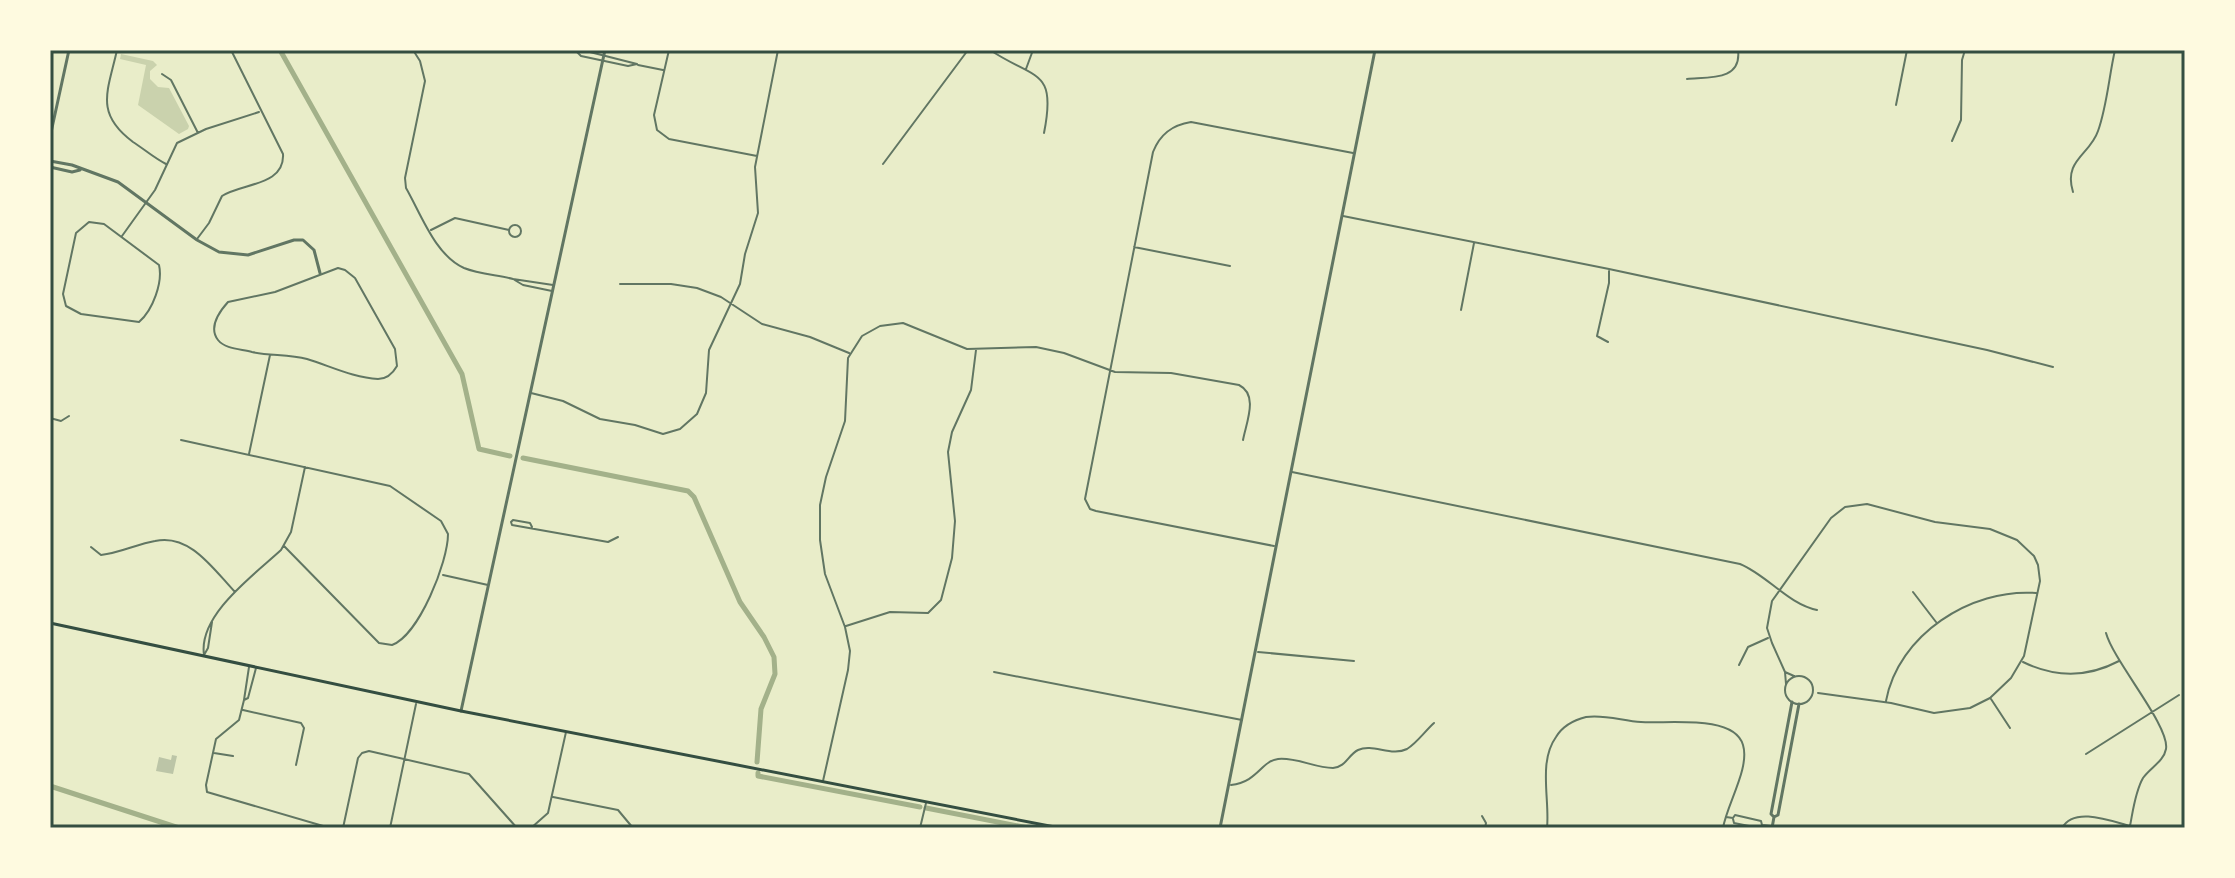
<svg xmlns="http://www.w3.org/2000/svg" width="2235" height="878" font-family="Signika,sans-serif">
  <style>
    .green { fill: #cad2ad }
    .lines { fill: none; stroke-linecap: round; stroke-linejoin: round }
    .canal { stroke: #a3b18a; stroke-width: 5 }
    .building { fill: #bcc5a7 }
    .minor { stroke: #617663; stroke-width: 2 }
    .tertiary { stroke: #617663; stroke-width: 3 }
    .secondary { stroke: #344e41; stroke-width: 3 }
    .neatline { fill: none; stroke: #344e41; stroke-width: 3 }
  </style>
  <rect width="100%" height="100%" fill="#e9edc9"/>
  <path class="green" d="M121,54l32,7 4,4 -7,6v8l8,8 11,1 20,38 -1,3 -9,5 -41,-29 8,-40 -26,-6z"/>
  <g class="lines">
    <path class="canal" d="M280,50l182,324 17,75 31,7
      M523,458l165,33 6,6 46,105 24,35 10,20 1,17 -14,35 -4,53
      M758,773v3l162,31
      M50,786l129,42
      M926,808l102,20"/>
  </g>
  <path class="building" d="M172,755l5,1 -4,18 -17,-3 3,-14 12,3z"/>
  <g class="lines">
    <path class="minor" d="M117,50c-9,41 -23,63 16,92 11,7 21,16 33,22
      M413,50l7,11 5,20 -20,97 1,10c15,26 29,67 58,80 15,6 33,7 49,11
      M570,50h12l55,14 -9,2 -47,-10 -4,-4
      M669,50l-15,65 3,15 12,9 88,17
      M990,50c45,30 67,18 54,83
      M638,65l25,5
      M1026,69l7,-19
      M162,74l9,6 27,53
      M1687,79c22,-2 55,2 51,-29
      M1896,105l11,-55
      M1952,141l9,-21 1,-60 3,-10
      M883,164l85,-114
      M2073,192c-10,-32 17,-37 25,-61 9,-25 11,-55 17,-81
      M1343,216l266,53 378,81 66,17
      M89,222l15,2 55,41c4,17 -6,45 -20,57l-58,-8 -15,-8 -3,-12 13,-61z
      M509 231a6 6 0 1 1 12 0a6 6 0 1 1-12 0Z
      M431,230l24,-12 54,12
      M122,236l33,-46 22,-47 29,-14 53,-17
      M197,239l12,-16 13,-27c20,-13 63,-10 61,-42l-52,-104
      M1134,247l96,19
      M338,268l7,2 10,8 40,71 2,17c-4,7 -10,13 -19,13 -24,-1 -48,-13 -71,-20 -18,-5 -37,-3 -55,-7 -11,-3 -27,-3 -34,-12 -10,-13 1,-28 10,-38l47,-10z
      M620,284h51l26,4 24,9 41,27 48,13 39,16
      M552,291l-29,-6 -10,-6 40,6
      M1461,310l13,-67
      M1608,342l-11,-6 12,-53v-12
      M2185,369v30
      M531,393l32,8 37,18 35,6 28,9 17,-5 17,-15 9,-21 3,-43 31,-66 5,-30 13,-41 -3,-46 23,-117
      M50,418l11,3 8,-5
      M181,440l209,46 51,35 7,13c0,28 -29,101 -56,111l-13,-2 -95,-97
      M249,454l21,-99
      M1292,472l448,92c27,11 48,40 77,46
      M532,527l-2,-4 -17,-3 -2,2 1,3 96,17 10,-5
      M1274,546l-178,-35 -6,-2 -5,-10 68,-347c7,-18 19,-27 38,-30l162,31
      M91,547l10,8c19,-2 36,-11 54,-14 35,-8 59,29 80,51
      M443,575l45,10
      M1913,592l23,30
      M212,622l-4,26 -4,7c-6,-40 50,-80 77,-105l10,-18 14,-65
      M846,626l44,-14 38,1 13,-13 11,-42 3,-37 -7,-69 4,-20 19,-42 5,-40
      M2106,633c8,29 64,93 60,116 -2,12 -16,19 -23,29 -8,14 -10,33 -13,48
      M1258,652l96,9
      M2023,662c33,16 64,16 96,-1
      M1739,665l9,-18 20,-9
      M249,667l-5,33 4,-2 8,-30
      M994,672l248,48
      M1785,672l-13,-29 -5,-15 5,-27 59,-83 14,-11 22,-3 68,18 55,7 27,11 17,16 4,9 2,16 -16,75 -13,22 -21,20 -20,10 -36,5 -43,-10 -73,-10
      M1785 690a14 14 0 1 1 28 0a14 14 0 1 1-28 0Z
      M1786,684l-1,-12 9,4
      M1991,699l19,29
      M244,700l-5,20 -23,19 -10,46 1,7 123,36
      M1886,701c12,-66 85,-113 150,-108
      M243,710l58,13 3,5 -8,37
      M214,753l19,3
      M2086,754l93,-59
      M823,781l25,-111 2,-19 -5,-24 -20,-53 -5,-34v-35l6,-28 19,-56 3,-63 14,-22 18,-10 23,-3 64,26 69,-2 28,6 51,19 56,1 68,12c20,10 7,38 4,55
      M1231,785c27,-3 30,-24 47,-26 18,-2 37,9 55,9 13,-1 15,-13 25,-18 15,-7 33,7 49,-1 10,-6 18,-18 27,-26
      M553,797l65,13 15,18
      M1482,816l4,7 -1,5
      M1726,817l7,1 2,-3 26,6 1,4 9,1
      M1733,819l1,4 25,5
      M343,828l15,-70 4,-5 7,-2 100,23 48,54
      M390,828l26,-124
      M531,828l17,-15 18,-81
      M920,828l6,-25
      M1547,828c3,-28 -9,-66 9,-91 6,-10 18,-17 30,-20 18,-3 37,4 55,5 26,2 93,-8 102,23 7,23 -16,59 -20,83
      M2062,828c13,-24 56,-4 76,0"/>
    <path class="tertiary" d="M50,137l19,-87
      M50,161l22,4 46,17 79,58 22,12 29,3 46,-15h9l11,10 6,23
      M50,167l22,5 8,-2
      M461,711l144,-661
      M1774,817l4,-2 21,-111
      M1220,828l155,-778
      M1772,828l2,-11 -3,-3 21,-112"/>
    <path class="secondary" d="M50,623l411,88 599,117"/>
  </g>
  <rect width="2235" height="878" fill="none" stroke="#fefae0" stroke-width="104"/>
  <rect x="52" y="52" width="2131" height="774" class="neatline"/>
</svg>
